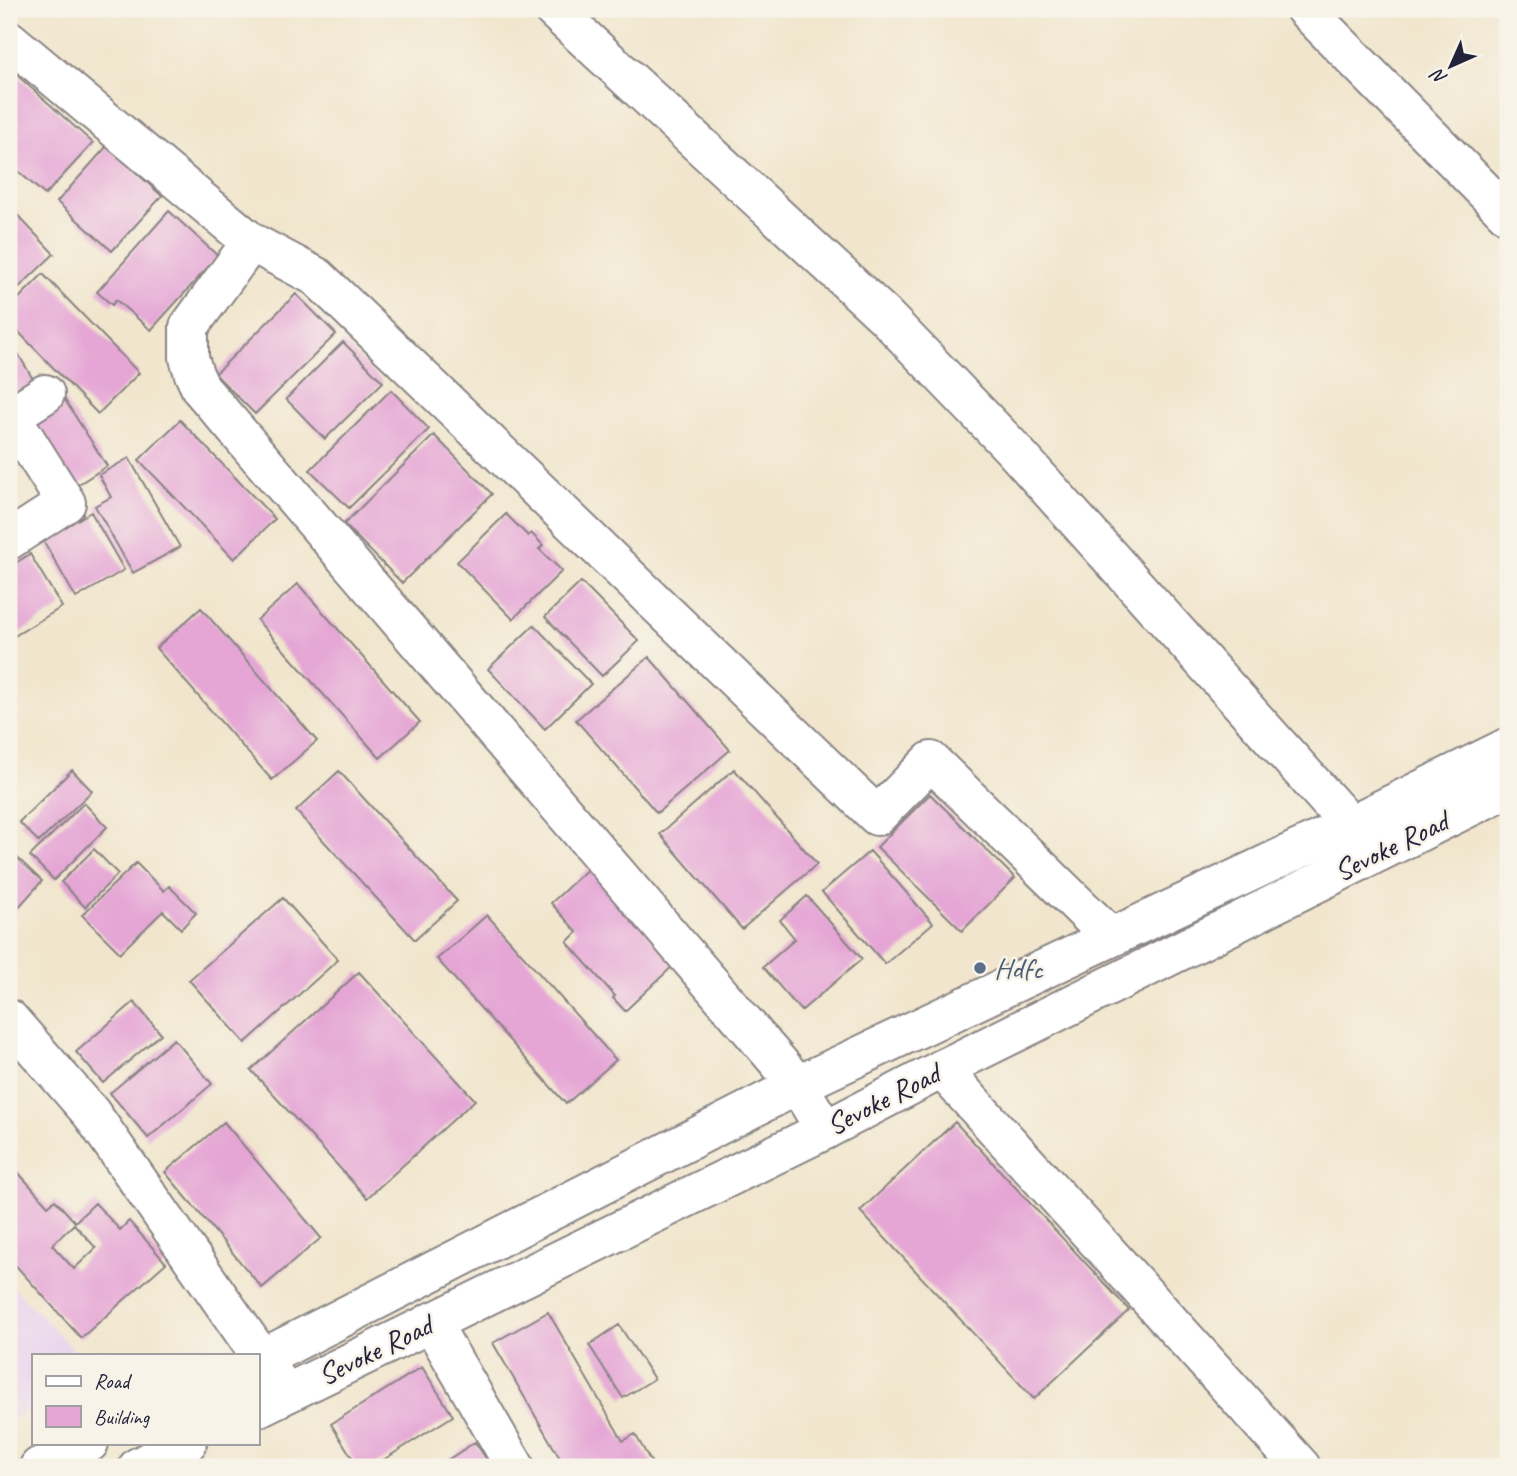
<svg xmlns="http://www.w3.org/2000/svg" width="1517" height="1476" font-family="Caveat,sans-serif">
  <style>
    .built { fill: #e8d2ee }
    .building { fill: #e5a6d5; fill-rule: evenodd }
    .lines { fill: none; stroke-linecap: round; stroke-linejoin: round }
    .minor-casing { stroke: #8a8484; stroke-width: 42 }
    .tertiary-casing { stroke: #8a8484; stroke-width: 42 }
    .secondary-casing { stroke: #8a8484; stroke-width: 42 }
    .minor { stroke: #fff; stroke-width: 38 }
    .tertiary { stroke: #fff; stroke-width: 38 }
    .secondary { stroke: #fff; stroke-width: 38 }
    .service-dot { fill: #5c6f8a; stroke: #f7f3e8; stroke-width: 2.5 }
    .labels { text-anchor: middle; dominant-baseline: central; stroke-width: 5; stroke-linejoin: round; paint-order: stroke }
    .street-label { font-size: 30px; fill: #22223b; stroke: #f7f3e8 }
    .service-label { font-size: 30px; fill: #4e5e75; stroke: #f7f3e8; text-anchor: start }
  </style>
  <rect width="100%" height="100%" fill="#f7f3e8"/>
  <filter id="ink" filterUnits="userSpaceOnUse"><feTurbulence type="fractalNoise" baseFrequency=".0143" numOctaves="2"/><feDisplacementMap in="SourceGraphic" scale="14" xChannelSelector="R" yChannelSelector="G"/><feConvolveMatrix kernelMatrix="1 2 1 2 8 2 1 2 1" color-interpolation-filters="sRGB"/></filter>
  <filter id="wash" filterUnits="userSpaceOnUse"><feTurbulence type="fractalNoise" baseFrequency=".00686" numOctaves="4" result="noise"/><feDisplacementMap in="SourceGraphic" scale="28" xChannelSelector="R" yChannelSelector="G"/><feGaussianBlur stdDeviation="1.57" result="paint"/><feColorMatrix in="noise" values="0 0 0 0 0 0 0 0 0 0 0 0 0 0 0 0 0 1.4 0 .05"/><feComposite in="paint" operator="in"/></filter>
  <g filter="url(#wash)">
    <rect width="100%" height="100%" fill="#f1e6cd"/>
    <path class="built" d="M9,1283l70,72h-46v52l-24,14z"/>
    <g id="blocks">
      <path class="building" d="M9,68l84,75 -48,52 -36,-32z
        M107,146l55,50 -50,55 -55,-49z
        M9,206l45,48 -45,43z
        M169,211l49,45 -67,74 -35,-30 -4,5 -15,-13z
        M43,274l96,99 -41,41 -89,-92v-14z
        M296,294l40,40 -81,80 -40,-40z
        M9,338l29,50 -29,17z
        M343,342l40,40 -58,57 -39,-40z
        M391,390l38,39 -80,79 -39,-38z
        M63,397l44,69 -36,23 -44,-69z
        M180,420l95,99 -41,40 -95,-99z
        M434,435l58,59 -90,89 -58,-59z
        M129,458l51,89 -47,26 -38,-67 16,-9 -12,-22z
        M91,512l33,58 -48,28 -33,-58z
        M506,514l22,22 3,-3 12,12 -4,4 23,22 -49,48 -56,-57z
        M30,554l32,53 -51,31 -2,-4v-67z
        M581,582l58,59 -37,35 -57,-59z
        M298,584l122,138 -40,36 -123,-138z
        M201,608l116,133 -45,39 -116,-132z
        M534,625l57,59 -46,45 -57,-60z
        M649,657l81,93 -73,63 -81,-93z
        M734,769l83,95 -75,65 -82,-95z
        M72,770l20,21 -53,51 -20,-20z
        M339,771l118,130 -42,39 -119,-129z
        M930,794l85,84 -53,53 -85,-84z
        M84,803l23,24 -53,53 -24,-24z
        M94,849l24,25 -33,33 -24,-25z
        M9,850l33,31 -33,37z
        M870,851l63,72 -48,41 -63,-72z
        M136,863l28,28 5,-5 27,27 -15,16 -18,-18 -43,42 -38,-38z
        M592,865l84,98 -51,48 -12,-13 2,-2 -48,-54 10,-10 -26,-29z
        M807,896l55,63 -61,52 -38,-44 32,-28 -15,-19z
        M283,898l55,62 -93,83 -56,-63z
        M487,915l129,145 -50,44 -129,-145z
        M359,972l116,128 -108,98 -116,-128z
        M134,1002l27,32 -58,49 -27,-31z
        M174,1039l38,45 -64,54 -38,-45z
        M224,1122l97,116 -59,50 -97,-116z
        M955,1122l174,188 -95,89 -174,-188z
        M9,1162l39,44 7,-6 20,22 20,-19 25,27 9,-9 37,42 -85,75 -72,-80zM74,1224l22,24 -22,21 -22,-24z
        M548,1312l75,129 12,-7 19,33h-89l-72,-124z
        M619,1325l35,54 -31,19 -34,-53z
        M422,1367l31,49 -81,51h-14l-27,-43z
        M475,1442l17,25h-55z"/>
    </g>
  </g>
  <g filter="url(#ink)">
    <use href="#blocks" fill-opacity="0" stroke="#8a8484" stroke-width="2"/>
    <g class="lines">
      <g class="minor-casing">
        <path id="minor" d="M553,9l332,307 127,132 338,377
          M1305,9l203,206
          M9,40l242,202 66,35 560,539 54,-55 180,176
          M251,242l-62,85v31l5,16 7,15 597,696 27,45
          M9,417l36,-23
          M9,540l57,-37 -55,-87
          M942,1069l359,398"/>
      </g>
      <g class="tertiary-casing">
        <path id="tertiary" d="M9,1019l82,94 195,280
          M431,1322l84,145"/>
      </g>
      <g class="secondary-casing">
        <path id="secondary" d="M257,1361l541,-276 552,-260 158,-78
          M257,1408l568,-278 117,-61 566,-281
          M39,1467l50,-24
          M138,1467l49,-24"/>
      </g>
      <use href="#minor" class="minor"/>
      <use href="#tertiary" class="tertiary"/>
      <use href="#secondary" class="secondary"/>
    </g>
  </g>
  <circle class="service-dot" cx="980" cy="968" r="7"/>
  <g class="labels">
    <g class="street-label">
      <text transform="translate(1391 846) rotate(-26)">Sevoke Road</text>
      <text transform="translate(883 1099) rotate(-27)">Sevoke Road</text>
      <text transform="translate(375 1350) rotate(-26)">Sevoke Road</text>
    </g>
    <g class="service-label">
      <text x="994" y="968">Hdfc</text>
    </g>
  </g>
  <rect width="1517" height="1476" fill="none" stroke="#f7f3e8" stroke-width="35"/>
  <rect x="32" y="1354" width="228" height="91" fill="#f7f3e8" stroke="#a29fa3" stroke-width="2"/>
  <rect x="46" y="1376" width="35" height="10" fill="#ffffff" stroke="#a29fa3" stroke-width="2"/>
  <text x="94" y="1388" font-size="21" fill="#22223b">Road</text>
  <rect x="46" y="1406" width="35" height="21" fill="#e5a6d5" stroke="#a29fa3" stroke-width="2"/>
  <text x="94" y="1424" font-size="21" fill="#22223b">Building</text>
  <g transform="translate(1451 66) rotate(225)" stroke="#f7f3e8" stroke-width="5" paint-order="stroke">
  <path d="M0-5L12 26L0 18L-12 26Z" fill="#22223b"/>
  <text y="-10" font-size="19" font-weight="bold" text-anchor="middle" fill="#22223b">N</text>
  </g>
</svg>
